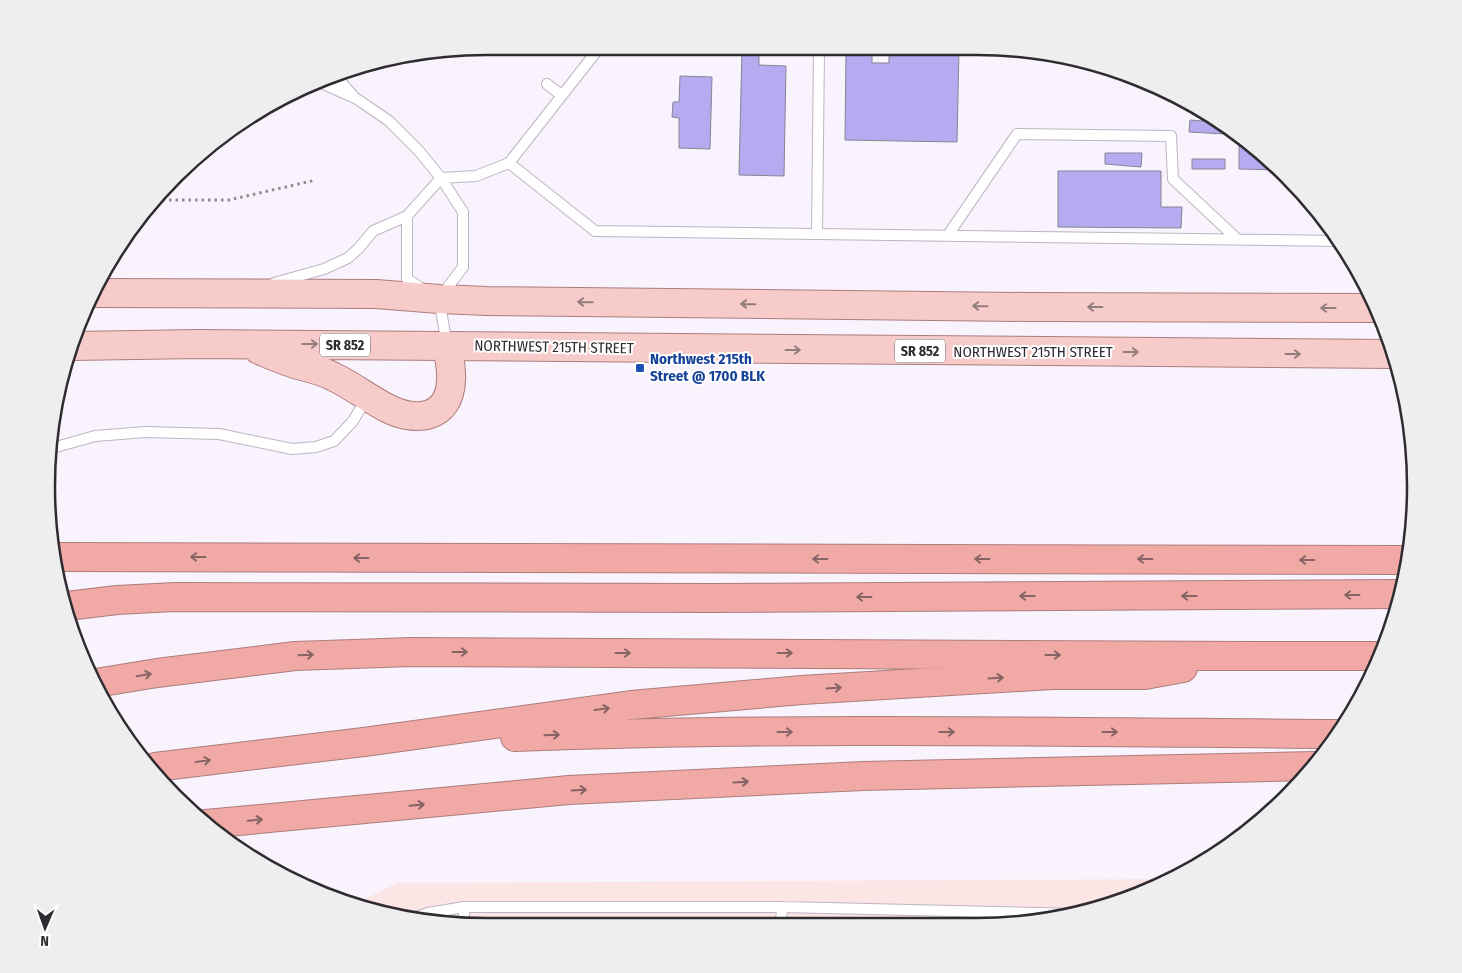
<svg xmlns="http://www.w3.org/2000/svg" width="1462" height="973" font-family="'Fira Sans Condensed',sans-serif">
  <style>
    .commercial { fill: #fce6e5 }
    .green { fill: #c5d49d }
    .building { fill: #b4abf1; stroke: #868592 }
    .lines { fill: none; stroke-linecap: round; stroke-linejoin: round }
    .service-casing { stroke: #bdb5c2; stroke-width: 12 }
    .primary-casing { stroke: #ac7d7c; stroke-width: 30 }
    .motorway-casing { stroke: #ac7d7c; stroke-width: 30 }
    .path { stroke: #8f8b93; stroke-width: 3; stroke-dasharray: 2.5 4; stroke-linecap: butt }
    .service { stroke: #fff; stroke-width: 10 }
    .primary { stroke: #f6cbc9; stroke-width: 28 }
    .motorway { stroke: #f0a9a5; stroke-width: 28 }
    .oneway { stroke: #927c7d }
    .oneway2 { stroke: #866465 }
    .transit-dot { fill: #1a4fb4; stroke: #fff; stroke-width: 2 }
    .labels { text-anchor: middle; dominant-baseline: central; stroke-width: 4; stroke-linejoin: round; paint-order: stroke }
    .shield { fill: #fff; stroke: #6d6b6f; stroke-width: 1 }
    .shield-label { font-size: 14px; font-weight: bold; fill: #2f2c31 }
    .street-label { font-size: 15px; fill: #2f2c31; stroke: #fff }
    .transit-label { font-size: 15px; font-weight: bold; fill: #164399; stroke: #fff; text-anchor: start }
    .rim { fill: none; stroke: #2f2c31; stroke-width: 2.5 }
  </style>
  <rect width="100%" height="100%" fill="#f9f3fe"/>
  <path class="commercial" d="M1174,879l-85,33 -85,14 -575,-3 -70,-21 38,-19z"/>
  <path class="green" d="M983,50h50l24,7 -74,-4z"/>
  <path class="building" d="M486,46l42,1v5l-61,-2z
    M742,48h17v17l27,1 -2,110 -45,-1z
    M846,49h26v14h17v-14l70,1 -2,92 -112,-2z
    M680,76l32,1 -2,72 -31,-1v-30l-7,-1 1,-15h6z
    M1190,120l25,2 10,6v6l-36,-2z
    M1239,138l27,18 13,14 -40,-1z
    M1105,153h37l-1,14 -36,-3z
    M1192,159h33v10h-33z
    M1058,171h103v36h21l-1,21 -123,-1z"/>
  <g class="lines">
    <g class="service-casing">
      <path id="service" d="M335,75l19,22
        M319,82l38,17 32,22 30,30 22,27 22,34v55l-24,32 8,46
        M547,84l14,11
        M509,163l86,68 744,10
        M407,216v63l17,11
        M817,234l2,-185
        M948,235l69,-101 154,2 2,43 64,60
        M274,283l50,-14 24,-11 11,-10 14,-17 34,-15 34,-38 35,-2 33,-13 91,-116
        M49,449l46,-13 51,-4 73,2 73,15 24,-2 18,-6 19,-20 13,-22
        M413,918l15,-5 36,-6h318l297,7
        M464,923v-16
        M781,925l1,-18"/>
    </g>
    <g class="primary-casing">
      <path id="primary" d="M94,293l282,1 63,5 48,2 542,6 348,1
        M73,346l125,-2 1196,10
        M259,350c12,5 23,10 36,14 13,4 26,6 39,13 19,9 35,22 53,31 29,15 63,11 64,-28 1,-11 -2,-23 -4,-34"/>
    </g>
    <g class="motorway-casing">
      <path id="motorway" d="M54,557l1354,3
        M67,606l50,-6 58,-3 538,1 687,-4
        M96,683l61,-10 138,-17 117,-4 839,4h129
        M515,737c274,-10 548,-5 822,-3
        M155,767l209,-25 267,-37 171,-15 251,-15h92l38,-7
        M206,824l363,-34 294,-14 451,-10"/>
    </g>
    <path class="path" d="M156,200h73l87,-20"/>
    <use href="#service" class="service"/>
    <use href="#primary" class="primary"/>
    <use href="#motorway" class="motorway"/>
  </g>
  <defs><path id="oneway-shaft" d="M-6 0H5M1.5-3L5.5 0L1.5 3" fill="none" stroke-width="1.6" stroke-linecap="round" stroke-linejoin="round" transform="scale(1.25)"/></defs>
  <g class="oneway">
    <use href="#oneway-shaft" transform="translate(585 302) rotate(-179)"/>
    <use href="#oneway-shaft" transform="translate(748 304) rotate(-179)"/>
    <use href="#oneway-shaft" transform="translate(980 306) rotate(-179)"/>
    <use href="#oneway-shaft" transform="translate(1095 307) rotate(-180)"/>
    <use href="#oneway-shaft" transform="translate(1328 308) rotate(-180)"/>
    <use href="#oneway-shaft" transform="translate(310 344)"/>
    <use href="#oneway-shaft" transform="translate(793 350)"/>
    <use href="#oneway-shaft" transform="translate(1131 352)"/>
    <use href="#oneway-shaft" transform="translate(1293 354)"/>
  </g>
  <g class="oneway2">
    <use href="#oneway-shaft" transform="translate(198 557) rotate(-180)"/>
    <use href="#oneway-shaft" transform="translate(361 558) rotate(-180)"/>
    <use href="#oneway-shaft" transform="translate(820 559) rotate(-180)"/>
    <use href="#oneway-shaft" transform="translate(982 559) rotate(-180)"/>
    <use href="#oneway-shaft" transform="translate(1145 559) rotate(-180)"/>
    <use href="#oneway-shaft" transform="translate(1307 560) rotate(-180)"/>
    <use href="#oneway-shaft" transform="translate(1352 595) rotate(180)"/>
    <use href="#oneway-shaft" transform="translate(1027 596) rotate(180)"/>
    <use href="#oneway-shaft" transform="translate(1189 596) rotate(180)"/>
    <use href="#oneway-shaft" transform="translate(864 597) rotate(180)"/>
    <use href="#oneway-shaft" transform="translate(460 652)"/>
    <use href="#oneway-shaft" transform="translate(623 653)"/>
    <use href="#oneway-shaft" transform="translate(785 653)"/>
    <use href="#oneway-shaft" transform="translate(306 655) rotate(-2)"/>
    <use href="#oneway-shaft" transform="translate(1053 655)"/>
    <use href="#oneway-shaft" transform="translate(144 675) rotate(-9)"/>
    <use href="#oneway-shaft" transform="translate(996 678) rotate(-4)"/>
    <use href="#oneway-shaft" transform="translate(834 688) rotate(-4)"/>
    <use href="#oneway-shaft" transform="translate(602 709) rotate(-8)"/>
    <use href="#oneway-shaft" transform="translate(785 732)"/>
    <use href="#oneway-shaft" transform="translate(947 732)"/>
    <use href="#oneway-shaft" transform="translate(1110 732)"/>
    <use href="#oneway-shaft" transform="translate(552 735) rotate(-2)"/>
    <use href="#oneway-shaft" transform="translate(203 761) rotate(-8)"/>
    <use href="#oneway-shaft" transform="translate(741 782) rotate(-3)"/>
    <use href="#oneway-shaft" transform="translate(579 790) rotate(-3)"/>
    <use href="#oneway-shaft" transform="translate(417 805) rotate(-5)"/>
    <use href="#oneway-shaft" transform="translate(255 820) rotate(-5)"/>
  </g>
  <rect class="transit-dot" x="635" y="363" width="10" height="10" rx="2.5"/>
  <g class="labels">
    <g class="shield">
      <rect x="320" y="333.5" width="50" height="23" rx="4"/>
      <rect x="895" y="339.5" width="50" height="23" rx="4"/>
    </g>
    <g class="shield-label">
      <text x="345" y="345">SR 852</text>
      <text x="920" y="351">SR 852</text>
    </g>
    <g class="street-label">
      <text transform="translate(554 347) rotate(1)">NORTHWEST 215TH STREET</text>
      <text x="1033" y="352">NORTHWEST 215TH STREET</text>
    </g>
    <g class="transit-label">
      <text x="650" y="359">Northwest 215th<tspan x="650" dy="17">Street @ 1700 BLK</tspan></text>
    </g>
  </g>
  <path d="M0 0H1462V973H0ZM486 55H976A431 431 0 0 1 1407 486V487A431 431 0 0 1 976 918H486A431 431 0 0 1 55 487V486A431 431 0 0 1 486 55Z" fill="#eeeeef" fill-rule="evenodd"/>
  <path class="rim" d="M486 55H976A431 431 0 0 1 1407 486V487A431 431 0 0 1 976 918H486A431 431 0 0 1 55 487V486A431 431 0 0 1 486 55Z"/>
  <g transform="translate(45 928) rotate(182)" stroke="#ffffff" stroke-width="4" paint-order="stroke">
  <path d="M0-4L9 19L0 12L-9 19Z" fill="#2f2c31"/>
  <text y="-8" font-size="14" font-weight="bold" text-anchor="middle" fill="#2f2c31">N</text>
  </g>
</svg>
